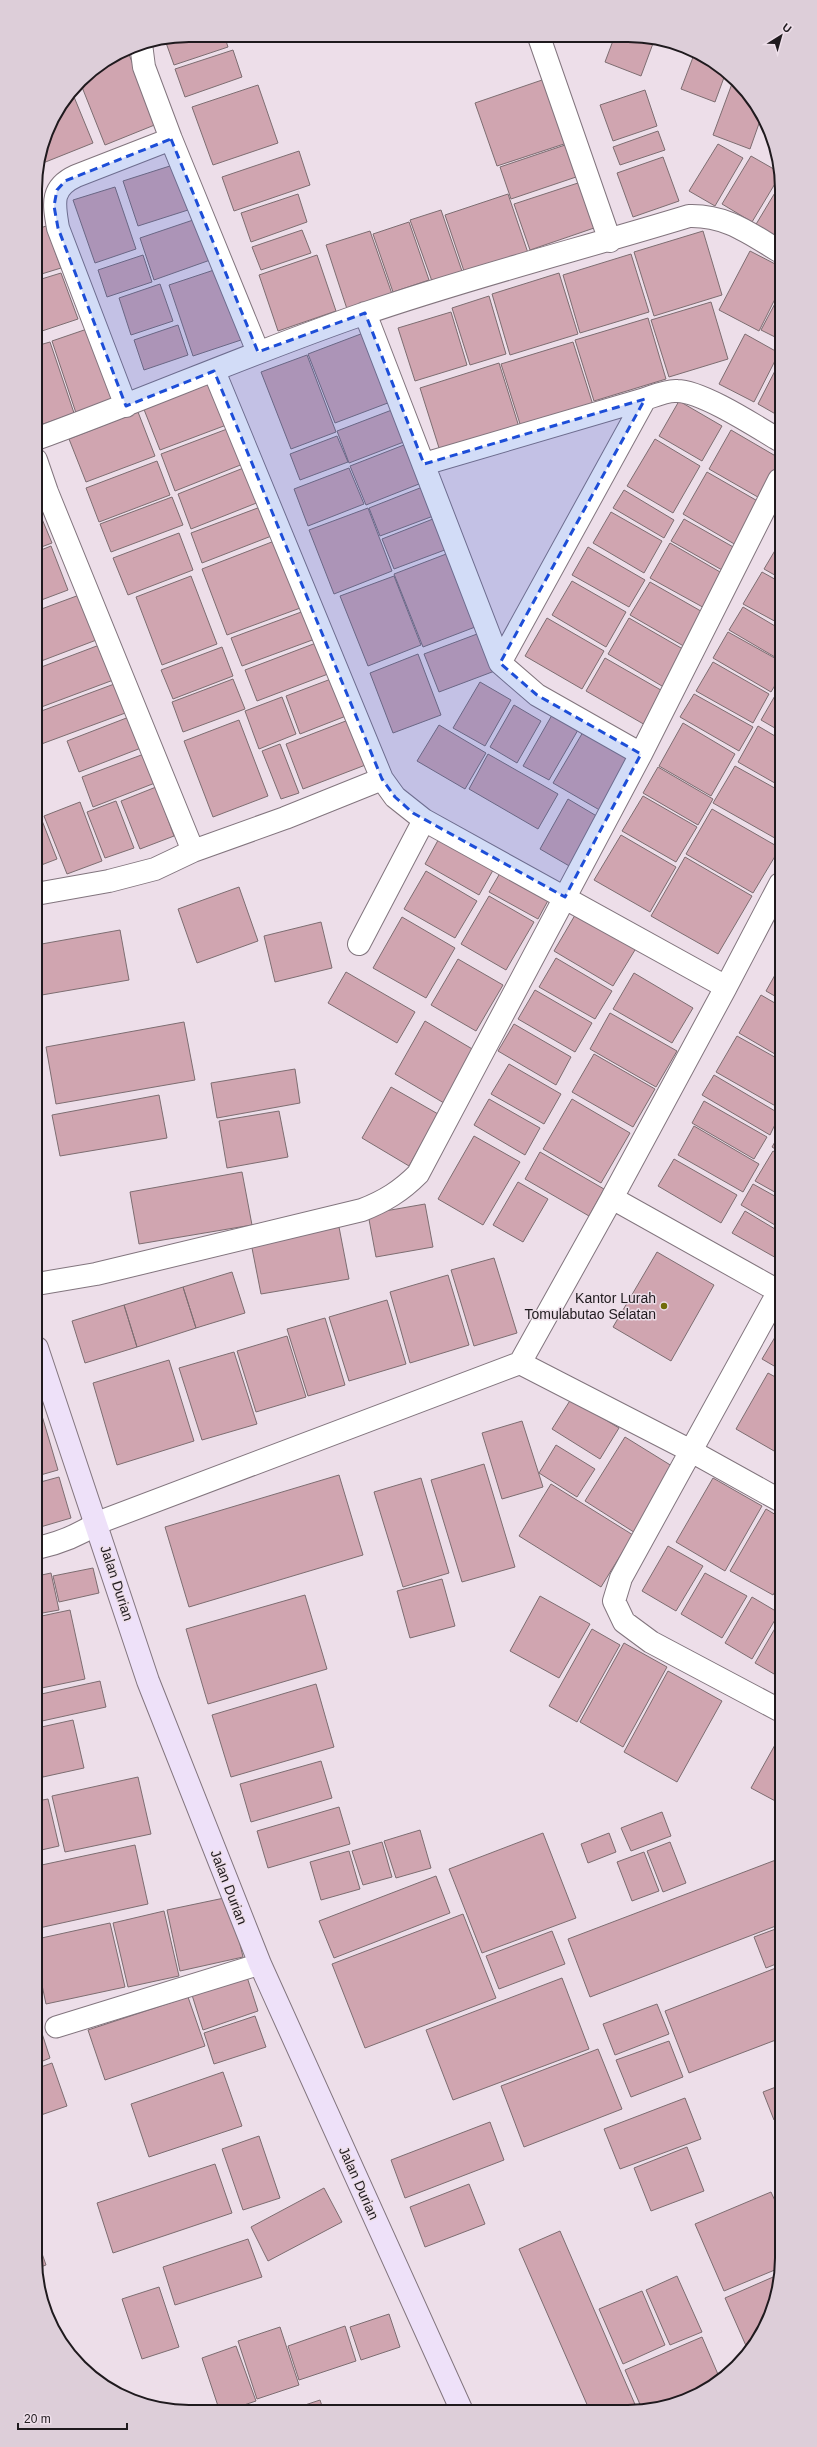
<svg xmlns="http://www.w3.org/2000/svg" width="817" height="2447" font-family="Helvetica,sans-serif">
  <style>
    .building { fill: #d0a5b0; stroke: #7d6d71 }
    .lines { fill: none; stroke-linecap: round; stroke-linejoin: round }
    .lane-casing { stroke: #82757e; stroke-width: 23 }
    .street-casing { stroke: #82757e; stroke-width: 24 }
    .secondary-casing { stroke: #82757e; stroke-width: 24 }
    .lane { stroke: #fff; stroke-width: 21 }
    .street { stroke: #fff; stroke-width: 22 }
    .secondary { stroke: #eee1f9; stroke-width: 22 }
    .marked { fill: #1d4ed8; fill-opacity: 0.2; stroke: #1d4ed8; stroke-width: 3; stroke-dasharray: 8 5; stroke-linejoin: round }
    .poi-dot { fill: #716c09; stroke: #eddee9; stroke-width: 1.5 }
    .labels { text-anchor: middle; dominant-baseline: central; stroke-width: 3; stroke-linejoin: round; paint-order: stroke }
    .poi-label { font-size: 14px; fill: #1f1a1e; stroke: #eddee9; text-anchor: end }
    .street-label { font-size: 14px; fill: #1f1a1e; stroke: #eddee9 }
    .rim { fill: none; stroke: #1f1a1e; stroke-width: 2 }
  </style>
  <rect width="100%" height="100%" fill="#eddee9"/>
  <path class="building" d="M189,35h35l4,12 -54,18 -9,-25z
    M614,38h41l-14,38 -36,-14z
    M233,50l9,27 -57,20 -10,-28z
    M128,52l29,72 -52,21 -25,-63 7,-9 21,-13z
    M695,52l10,3 21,17 -11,30 -34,-13z
    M545,79l22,64 -70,23 -22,-63z
    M733,81l6,2 23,32 -12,34 -37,-14z
    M258,85l20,58 -65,22 -21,-58z
    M645,90l12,36 -44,15 -13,-36z
    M72,92l21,51 -50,20 -2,-4 10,-39z
    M658,131l7,19 -45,15 -7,-18z
    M571,143l11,32 -71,24 -11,-32z
    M718,144l25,14 -28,48 -26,-15z
    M299,151l11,34 -76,26 -12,-34z
    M751,156l28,16v5l-27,45 -30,-18z
    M663,157l16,44 -46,16 -16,-44z
    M173,165l15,45 -50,16 -15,-45z
    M581,182l16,45 -67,23 -16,-46z
    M779,186v52l-24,-12z
    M115,187l21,62 -41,14 -22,-63z
    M298,194l9,28 -56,20 -10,-29z
    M508,194l20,59 -63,21 -20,-59z
    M441,210l22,64 -30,10 -23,-64z
    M199,218l14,41 -59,21 -14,-42z
    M409,222l20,58 -36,12 -20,-58z
    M46,226l15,42 -26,8v-46z
    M302,230l9,23 -50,17 -9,-23z
    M370,231l22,63 -45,15 -21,-64z
    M703,231l19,64 -68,21 -20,-64z
    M750,251l29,15v25l-20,40 -40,-21z
    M631,254l18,58 -69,21 -17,-58z
    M143,255l9,27 -45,15 -9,-27z
    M317,255l19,56 -58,20 -19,-56z
    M217,269l24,71 -48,16 -24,-71z
    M61,273l17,46 -42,14 -1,-52z
    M559,273l19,61 -68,21 -18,-61z
    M160,284l13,37 -42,14 -12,-37z
    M489,296l17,58 -36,11 -18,-57z
    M779,296v43l-18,-9z
    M711,302l17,57 -59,18 -18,-57z
    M451,312l16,53 -52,16 -17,-53z
    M648,318l18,61 -72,22 -19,-61z
    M178,325l10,30 -44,15 -10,-30z
    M90,328l25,72 -39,13 -24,-72z
    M366,332l27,69 -58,22 -27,-69z
    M745,334l34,19 -25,49 -35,-18z
    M50,342l24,71 -36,13 -2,-6v-74z
    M573,342l20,63 -72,22 -20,-63z
    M307,355l29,77 -45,17 -30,-77z
    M499,363l20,64 -79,24 -20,-63z
    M779,363v53l-21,-12z
    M212,380l17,44 -69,26 -17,-43z
    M679,401l43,25 -20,35 -43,-25z
    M397,408l12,32 -60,23 -12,-32z
    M138,412l17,44 -69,26 -17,-43z
    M235,426l13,36 -73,29 -14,-37z
    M731,430l48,28v13l-16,29 -54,-31z
    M337,436l11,26 -48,18 -10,-26z
    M655,439l45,27 -27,47 -46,-27z
    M409,443l15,39 -58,23 -16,-39z
    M157,461l13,34 -71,27 -13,-34z
    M246,467l13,35 -68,27 -13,-35z
    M349,468l15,36 -56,22 -14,-37z
    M707,472l54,31 -25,42 -53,-31z
    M425,486l11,29 -56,21 -11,-28z
    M624,490l50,30 -10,18 -51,-30z
    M172,497l11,28 -72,27 -11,-28z
    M263,506l11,29 -72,28 -11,-30z
    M36,507h1l15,36 -16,6z
    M368,508l24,63 -58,23 -25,-64z
    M611,512l51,29 -18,32 -51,-30z
    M438,517l12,31 -56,21 -12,-30z
    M684,519l51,29 -13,22 -51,-29z
    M179,533l14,37 -65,25 -15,-37z
    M277,540l26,67 -76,28 -25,-66z
    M780,542v36l-16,-9z
    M670,543l57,33 -19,34 -58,-32z
    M51,546l17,44 -32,12v-50z
    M588,547l57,33 -16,27 -57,-32z
    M454,551l29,73 -60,23 -29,-73z
    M762,572l18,10v42l-37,-20z
    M191,576l26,68 -55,21 -26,-68z
    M394,576l27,69 -53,21 -28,-70z
    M572,581l54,31 -20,35 -54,-32z
    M650,582l56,32 -19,34 -57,-33z
    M82,594l17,45 -63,24v-52z
    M743,607l37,22v31l-51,-30z
    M304,611l11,28 -73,27 -11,-28z
    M547,618l57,33 -22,38 -57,-33z
    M629,618l59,34 -21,37 -59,-35z
    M485,631l15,38 -61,23 -15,-38z
    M728,632l52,29v16l-9,15 -58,-34z
    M316,643l12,31 -71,27 -12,-31z
    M102,644l14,35 -80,30v-40z
    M222,647l11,29 -60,23 -12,-29z
    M418,654l23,61 -48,18 -23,-60z
    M605,658l61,35 -19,33 -61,-35z
    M713,662l56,32 -16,29 -57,-32z
    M233,679l12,30 -62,23 -11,-30z
    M331,679l15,37 -46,18 -14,-38z
    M480,682l31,18 -26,46 -32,-18z
    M117,683l11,29 -92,34v-33z
    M780,687v44l-19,-11z
    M694,694l59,33 -14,24 -59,-34z
    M282,697l14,37 -37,15 -14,-38z
    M514,705l27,16 -24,42 -27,-16z
    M552,715l26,15 -29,50 -26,-14z
    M129,717l12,31 -62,24 -12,-31z
    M351,719l17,45 -65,25 -17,-45z
    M239,720l29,76 -55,21 -29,-76z
    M683,723l52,31 -24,42 -52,-30z
    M439,725l47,28 -21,36 -48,-28z
    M758,726l22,13v47l-42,-24z
    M583,732l49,28 -29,52 -50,-29z
    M280,744l19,49 -18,6 -19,-48z
    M144,754l11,29 -62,24 -11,-30z
    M488,754l70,40 -20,35 -69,-40z
    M735,766l45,25v50l-67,-38z
    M658,767l55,32 -15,26 -55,-32z
    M156,787l18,49 -34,13 -19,-48z
    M643,796l54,31 -21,35 -54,-31z
    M568,799l32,19 -29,49 -31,-18z
    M116,801l18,47 -29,10 -18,-46z
    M80,802l22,59 -35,13 -23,-58z
    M712,809l68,39 -27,45 -67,-39z
    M41,818l16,41 -21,8v-47z
    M442,833l54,32 -17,30 -54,-31z
    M621,835l55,32 -26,45 -56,-32z
    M685,857l67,39 -34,58 -67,-38z
    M503,868l48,27 -13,24 -49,-27z
    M426,871l51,30 -22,37 -51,-29z
    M239,887l19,54 -61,22 -19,-54z
    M489,896l45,26 -28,48 -45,-26z
    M578,910l60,35 -25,41 -59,-35z
    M402,917l53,31 -29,50 -53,-30z
    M321,922l11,46 -57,14 -11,-46z
    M120,930l9,50 -93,16v-51z
    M556,958l56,33 -17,28 -56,-32z
    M458,959l45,26 -27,46 -45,-26z
    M780,966v33l-14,-8z
    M346,972l69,40 -18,31 -69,-40z
    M634,973l59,35 -21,35 -59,-34z
    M535,990l57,33 -17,29 -57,-33z
    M761,995l19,11v51l-41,-24z
    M610,1013l67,38 -21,36 -66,-38z
    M425,1021l54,32 -30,53 -54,-32z
    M184,1022l11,58 -139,24 -10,-57z
    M514,1024l57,33 -15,28 -58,-34z
    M737,1036l43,24 -1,48 -63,-36z
    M594,1054l61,35 -22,38 -61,-35z
    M509,1064l52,30 -17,30 -53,-30z
    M295,1069l5,34 -83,15 -6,-35z
    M714,1075l66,39 -10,21 -68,-40z
    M391,1087l47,27 -29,52 -47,-28z
    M159,1095l8,43 -107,18 -8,-41z
    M489,1099l51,29 -15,27 -51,-30z
    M572,1099l58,34 -29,50 -58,-34z
    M704,1101l63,36 -13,22 -62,-36z
    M279,1111l9,46 -61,11 -8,-47z
    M694,1126l65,38 -16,28 -65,-37z
    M780,1133v19l-8,-5z
    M474,1136l46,26 -37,63 -45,-26z
    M773,1151l7,4v40l-25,-14z
    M540,1152l64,37 -15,27 -64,-37z
    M674,1159l63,36 -16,28 -63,-37z
    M242,1172l10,53 -113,19 -9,-52z
    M518,1182l30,17 -25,43 -30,-17z
    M753,1184l27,15v29l-39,-23z
    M425,1204l8,43 -57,10 -8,-43z
    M745,1211l35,21v24l-2,3 -46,-26z
    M339,1227l10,52 -88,15 -10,-51z
    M657,1252l57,33 -43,76 -58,-34z
    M494,1258l23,75 -43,13 -23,-76z
    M232,1272l13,41 -49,15 -13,-41z
    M448,1275l21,70 -59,18 -20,-71z
    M183,1287l13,41 -59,19 -13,-42z
    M387,1300l19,64 -57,17 -20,-64z
    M124,1305l13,42 -52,16 -13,-42z
    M325,1318l20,67 -37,11 -21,-67z
    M781,1327v43l-19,-11z
    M287,1336l19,61 -50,15 -19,-61z
    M234,1352l23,72 -55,16 -23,-72z
    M169,1360l25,81 -77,24 -24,-82z
    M768,1373l13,7v75l-45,-26z
    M571,1399l48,29 -19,31 -48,-30z
    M40,1409l18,61 -21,6v-66z
    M522,1421l21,66 -41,12 -20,-66z
    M625,1437l55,34 -40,65 -55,-35z
    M556,1445l39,24 -18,28 -38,-24z
    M484,1464l31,103 -53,15 -31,-102z
    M339,1475l24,80 -174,52 -24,-80z
    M59,1477l12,41 -34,10v-45z
    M421,1478l28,95 -46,14 -29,-95z
    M713,1478l49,28 -37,65 -49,-29z
    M551,1484l82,51 -32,52 -82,-51z
    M766,1509l15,9v63l-8,14 -43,-24z
    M668,1546l35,20 -27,45 -34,-20z
    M93,1568l6,25 -40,9 -6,-26z
    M51,1573l8,37 -22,4v-38z
    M705,1573l42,23 -25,42 -41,-24z
    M442,1579l13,47 -45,12 -13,-47z
    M305,1595l22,74 -119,35 -22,-75z
    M540,1596l50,28 -31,54 -49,-27z
    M752,1597l27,16 -27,46 -27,-16z
    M70,1610l15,69 -48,10v-72z
    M781,1618v60l-26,-15z
    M592,1629l28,16 -43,77 -28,-16z
    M624,1643l43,24 -44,80 -43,-25z
    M668,1671l54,30 -45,81 -53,-30z
    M100,1681l6,26 -64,14 -5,-26z
    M316,1684l18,63 -103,30 -19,-62z
    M73,1720l11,48 -41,9 -6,-25v-24z
    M781,1734v65l-2,4 -28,-15z
    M321,1761l11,37 -81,24 -11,-38z
    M138,1777l13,57 -86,18 -13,-56z
    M48,1799l11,47 -22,5v-50z
    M339,1807l11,37 -82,24 -11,-37z
    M662,1812l9,24 -40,15 -10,-23z
    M420,1830l11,38 -35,10 -12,-37z
    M543,1833l33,85 -94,35 -33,-84z
    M609,1833l7,19 -28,11 -7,-19z
    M382,1842l10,35 -29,8 -11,-34z
    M670,1842l16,41 -23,9 -16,-41z
    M135,1845l13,59 -109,24 -2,-62z
    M349,1851l11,38 -39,11 -11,-38z
    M644,1852l15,39 -27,10 -15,-39z
    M781,1858v66l-191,73 -22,-58z
    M436,1876l14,37 -116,45 -15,-37z
    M229,1897l14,60 -63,14 -13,-61z
    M164,1911l15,65 -51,11 -15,-64z
    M463,1914l33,84 -131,50 -33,-84z
    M110,1923l15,64 -79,17 -8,-38 -1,-27z
    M781,1927v35l-15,6 -12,-31z
    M552,1931l13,33 -66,25 -13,-33z
    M781,1966v72l-92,35 -24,-62z
    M247,1977l11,34 -55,19 -11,-35z
    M562,1978l27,71 -136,51 -27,-70z
    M188,1997l17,49 -100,34 -17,-50z
    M657,2004l12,30 -54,21 -12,-31z
    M255,2016l11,31 -52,17 -10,-31z
    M38,2021l12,37 -12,5z
    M669,2041l14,36 -52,20 -15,-37z
    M598,2049l24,60 -98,38 -23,-61z
    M52,2063l15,43 -29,10v-48z
    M223,2072l19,54 -93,31 -18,-53z
    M781,2085v32l-7,3 -11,-28z
    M685,2098l16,41 -81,30 -16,-40z
    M490,2122l14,38 -99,38 -14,-38z
    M259,2136l21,62 -37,12 -21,-61z
    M687,2147l17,44 -53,20 -17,-43z
    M215,2164l17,49 -119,40 -16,-50z
    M469,2184l16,40 -60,23 -15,-40z
    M324,2188l18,34 -74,39 -17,-34z
    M771,2192l11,24v51l-58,24 -29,-67z
    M560,2231l77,178h-48l-70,-160z
    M248,2239l14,38 -87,28 -12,-38z
    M38,2242l8,23 -8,3z
    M780,2274l-10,43 -18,29 -5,2 -22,-50z
    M677,2276l25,56 -32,13 -24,-55z
    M159,2287l20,60 -37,12 -20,-60z
    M642,2291l23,54 -42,19 -24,-55z
    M389,2314l11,33 -39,13 -11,-33z
    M345,2326l11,35 -57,19 -11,-34z
    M280,2327l19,58 -42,14 -19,-58z
    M702,2337l18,42 -67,30h-11l-17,-39z
    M236,2346l20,55 -24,8h-13l-17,-51z
    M320,2400l3,9h-30z"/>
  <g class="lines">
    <g class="lane-casing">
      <path id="lane" d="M56,2027l204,-63"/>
    </g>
    <g class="street-casing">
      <path id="street" d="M539,37l71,204
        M141,44l3,23 27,72 87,213
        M365,313l135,350 37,32 104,59
        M214,371l168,408 13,18 29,23
        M126,406l-68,-178c-4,-24 -8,-40 18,-52l95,-37
        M36,439c110,-40 217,-87 327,-125 107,-37 218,-65 326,-98 37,-1 60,17 90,35
        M36,460l11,32 146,359
        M424,464l221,-65
        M500,663l145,-264c9,-3 22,-9 32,-8 25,0 80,36 102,49
        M36,894l73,-13 46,-12 38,-18 92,-33 97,-39
        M359,944l65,-124 302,167 54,-103
        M726,987l-114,211 168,94
        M37,1284l59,-10 266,-64c23,-9 39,-19 56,-36l223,-420 138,-274
        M780,1289l-159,289 -7,23 10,21 27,20 130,69
        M520,1363l92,-165
        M37,1548c23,-5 41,-12 60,-25l423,-160 171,88 90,50"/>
    </g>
    <g class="secondary-casing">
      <path id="secondary" d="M37,1348l111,333 112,283 201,445"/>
    </g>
    <use href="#lane" class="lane"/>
    <use href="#street" class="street"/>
    <use href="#secondary" class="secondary"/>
  </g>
  <path class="marked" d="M171,139l87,213 107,-39 59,151 221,-65 -145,264 37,32 104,59 -76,143 -152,-84 -18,-16 -13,-18 -168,-408 -88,35 -68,-178 -4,-22 3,-16 8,-9z"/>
  <circle class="poi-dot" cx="664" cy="1306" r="4"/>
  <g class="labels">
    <g class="poi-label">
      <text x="656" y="1298">Kantor Lurah<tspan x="656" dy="16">Tomulabutao Selatan</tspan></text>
    </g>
    <g class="street-label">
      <text transform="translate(117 1583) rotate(72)">Jalan Durian</text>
      <text transform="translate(229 1887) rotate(69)">Jalan Durian</text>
      <text transform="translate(359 2183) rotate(66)">Jalan Durian</text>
    </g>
  </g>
  <path d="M0 0H817V2447H0ZM189 42H628A147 147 0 0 1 775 189V2258A147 147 0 0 1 628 2405H189A147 147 0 0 1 42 2258V189A147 147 0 0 1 189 42Z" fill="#ddced9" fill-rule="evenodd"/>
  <path class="rim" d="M189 42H628A147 147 0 0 1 775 189V2258A147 147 0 0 1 628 2405H189A147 147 0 0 1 42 2258V189A147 147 0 0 1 189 42Z"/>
  <g transform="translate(781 36) rotate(37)" stroke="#eddee9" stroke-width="3" paint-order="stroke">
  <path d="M0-3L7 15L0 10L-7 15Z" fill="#1f1a1e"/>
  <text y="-6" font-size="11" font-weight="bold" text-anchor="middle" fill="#1f1a1e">U</text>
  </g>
  <path d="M18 2423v6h109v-6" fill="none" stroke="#1f1a1e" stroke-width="2"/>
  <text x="24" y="2423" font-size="12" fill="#1f1a1e" stroke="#eddee9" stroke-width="3" paint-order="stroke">20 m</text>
</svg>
